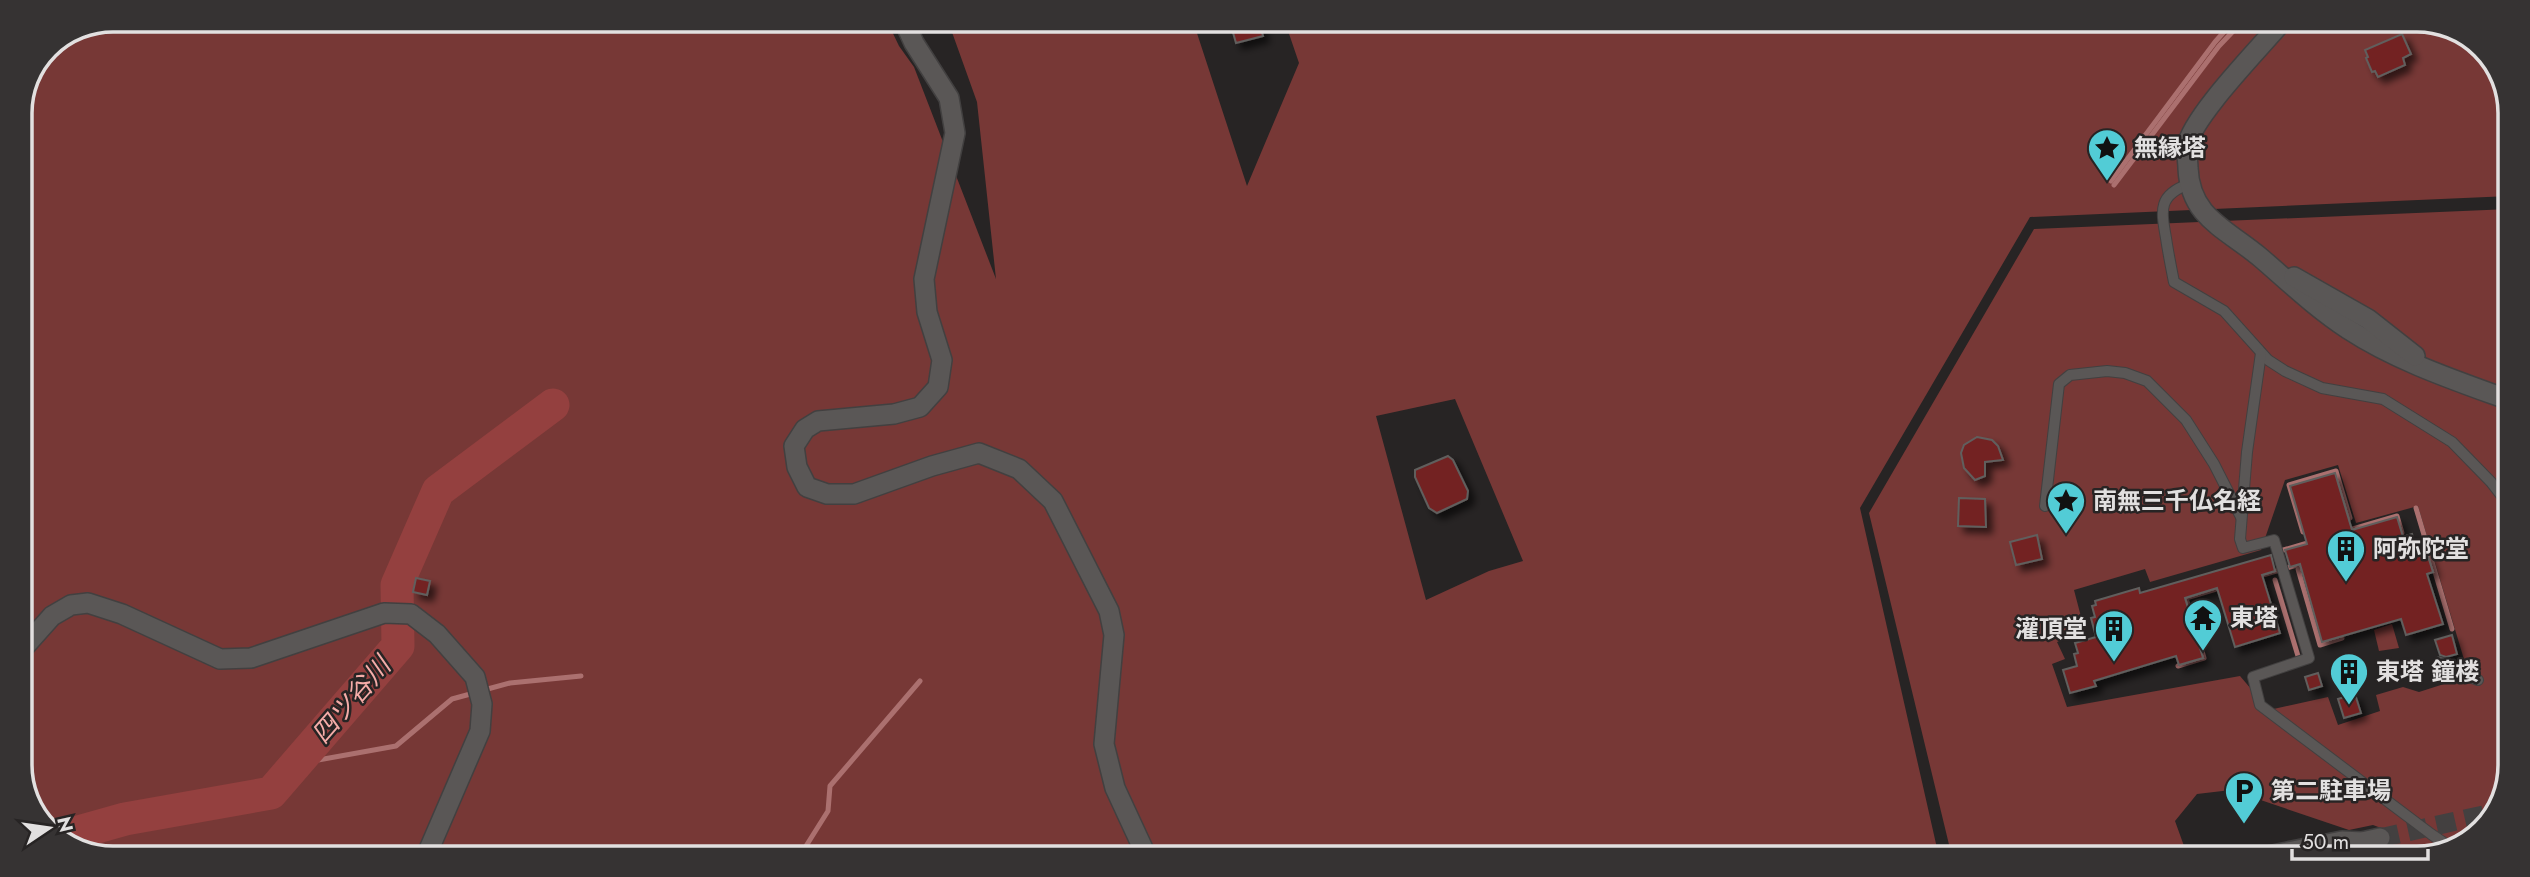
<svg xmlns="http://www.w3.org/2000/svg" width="2530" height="877" viewBox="0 0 2530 877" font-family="Jost,'Noto Sans JP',sans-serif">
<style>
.green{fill:#773836;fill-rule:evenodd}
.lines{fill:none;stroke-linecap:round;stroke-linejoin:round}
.stream{stroke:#ab706f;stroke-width:5}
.river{stroke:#94403f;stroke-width:33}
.building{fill:#732224;stroke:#615e5d;stroke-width:2;filter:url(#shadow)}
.tertiary-tunnel{stroke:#434040;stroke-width:19;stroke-dasharray:19 10;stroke-linecap:butt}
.service-casing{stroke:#424040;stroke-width:12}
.minor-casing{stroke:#424040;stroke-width:22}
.tertiary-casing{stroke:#424040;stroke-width:22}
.service{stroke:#5a5756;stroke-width:10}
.minor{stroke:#5a5756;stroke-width:19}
.tertiary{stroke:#5a5756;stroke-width:19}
.labels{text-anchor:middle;stroke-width:5;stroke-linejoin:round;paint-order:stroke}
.poi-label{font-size:24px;font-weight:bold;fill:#e2e0e0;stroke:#272424;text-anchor:start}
.water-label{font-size:26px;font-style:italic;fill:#f5aca8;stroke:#272424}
.rim{fill:none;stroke:#e2e0e0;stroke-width:3.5}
</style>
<defs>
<filter id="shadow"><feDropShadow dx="6" dy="6" stdDeviation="3.5" flood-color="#0009"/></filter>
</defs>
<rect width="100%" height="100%" fill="#272424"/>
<g class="green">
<path d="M 113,19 L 887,21 L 899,46 L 914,67 L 996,279 L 977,102 L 948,21 L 1193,21 L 1247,186 L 1299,63 L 1285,22 L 2447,24 L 2491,56 L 2511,106 L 2510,196 L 2030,217 L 1860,508 L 1939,857 L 83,853 L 39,821 L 19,771 L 19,107 L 47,46 ZM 1455,399 L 1523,561 L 1489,571 L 1426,600 L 1376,416 Z"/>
<path d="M 2510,209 L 2506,794 L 2474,839 L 2418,858 L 2392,858 L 2381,828 L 2373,825 L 2349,830 L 2231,790 L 2197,794 L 2175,821 L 2188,857 L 1952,857 L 1869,513 L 2034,229 ZM 2338,465 L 2356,523 L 2418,506 L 2469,676 L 2419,692 L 2403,687 L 2376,695 L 2380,711 L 2338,725 L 2328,697 L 2269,710 L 2240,676 L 2067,707 L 2052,664 L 2065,659 L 2057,642 L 2085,632 L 2074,590 L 2145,569 L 2150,582 L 2261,550 L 2285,480 Z"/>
<polygon points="2392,624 2399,648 2379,651 2374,630"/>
</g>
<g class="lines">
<g class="stream">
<polyline points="2111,181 2215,42 2231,24"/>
<polyline points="2114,185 2219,46 2240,24"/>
<polyline points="2416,508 2452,629"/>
<polyline points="2308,531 2303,532 2289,485 2336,471 2350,518 2345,520 2346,522"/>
<polyline points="2346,531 2397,516 2402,533 2397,535"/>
<polyline points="2280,551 2311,542"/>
<polyline points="2306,566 2298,569 2320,645 2342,638"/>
<polyline points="2256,577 2297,565"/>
<polyline points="2275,580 2298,656"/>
<polyline points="2178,666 2204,658 2186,598 2223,587"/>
<polyline points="484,690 510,683 581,676"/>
<polyline points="296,764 396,746 452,699 474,693"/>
<polyline points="801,854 828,811 830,786 920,681"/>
</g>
<polyline class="river" points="61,837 125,819 271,793 398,646 397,585 438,491 553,405"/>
</g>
<g class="building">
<polygon points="1230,22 1259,22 1263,36 1236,43"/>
<polygon points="2402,34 2411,54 2403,58 2405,65 2378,77 2375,71 2372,72 2366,58 2368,57 2365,50"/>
<polygon points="1977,437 1992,440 1998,446 2003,460 1985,462 1985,476 1975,480 1964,468 1961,453 1964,445"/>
<polygon points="1448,456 1453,460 1468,491 1467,499 1437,513 1429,508 1415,477 1415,470"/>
<polygon points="2335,473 2352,530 2397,517 2403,537 2412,534 2417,553 2426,550 2433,572 2427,574 2443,624 2406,635 2401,619 2322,642 2300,564 2290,567 2285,550 2307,544 2290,486"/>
<polygon points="1959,498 1985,499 1986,527 1958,526"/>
<polygon points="2037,535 2042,559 2016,565 2010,542"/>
<polygon points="2271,555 2275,571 2262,575 2280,633 2235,647 2217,588 2185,598 2203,658 2179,665 2176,656 2094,681 2096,686 2070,693 2063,670 2077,666 2074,654 2078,653 2075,643 2096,637 2091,618 2095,617 2092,606 2096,605 2095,601 2139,588 2140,593"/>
<polygon points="416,578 430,581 427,595 413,592"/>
<polygon points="2452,635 2457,654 2446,657 2440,655 2435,640"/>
<polygon points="2318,673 2322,686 2309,690 2305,677"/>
<polygon points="2355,694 2361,713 2344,718 2338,699"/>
</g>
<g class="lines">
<polyline class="tertiary-tunnel" points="2380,838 2492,813"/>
<g class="service-casing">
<g id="service">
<path d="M 2189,184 C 2158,195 2161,210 2166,238 C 2168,252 2171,267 2174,282 L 2224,311 L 2268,360 L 2285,371 L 2322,388 L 2383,399 L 2452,442 L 2491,482 L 2508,504"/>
<polyline points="2261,353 2247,452 2240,539 2243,548 2274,540 2309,658 2253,677 2260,705 2431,834 2450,847"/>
<polyline points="2045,506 2059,384 2070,375 2107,371 2125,373 2147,381 2186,420 2214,464 2241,517"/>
<polyline points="2440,662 2453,671 2478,680"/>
</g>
</g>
<g class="minor-casing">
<polyline id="minor" points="2362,842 2373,858"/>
</g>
<g class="tertiary-casing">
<g id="tertiary">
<polyline points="904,21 914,43 949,98 955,133 924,279 927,312 942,360 938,387 920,407 894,414 818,421 805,429 794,446 797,467 807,487 827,494 854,494 932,466 979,453 1019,469 1053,501 1109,611 1114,635 1104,744 1115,788 1146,855"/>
<path d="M 2280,24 C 2259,49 2192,117 2187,146 C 2186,153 2188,161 2188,168 C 2190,218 2227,229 2261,258 C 2290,283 2316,308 2348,329 C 2397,361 2454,380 2509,400"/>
<polyline points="2294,277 2368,319 2415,356"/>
<polyline points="19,653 52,616 71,605 88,603 122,614 220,659 251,658 384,613 411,614 437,634 475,677 482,704 480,731 427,854"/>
<polyline points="2263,857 2342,841 2362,842 2380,838"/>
</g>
</g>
<use href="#service" class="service"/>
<use href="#minor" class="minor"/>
<use href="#tertiary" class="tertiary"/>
</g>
<defs>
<g id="sight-pin" transform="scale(2.0125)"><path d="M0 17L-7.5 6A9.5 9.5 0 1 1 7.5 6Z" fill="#52ccd6" stroke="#272424"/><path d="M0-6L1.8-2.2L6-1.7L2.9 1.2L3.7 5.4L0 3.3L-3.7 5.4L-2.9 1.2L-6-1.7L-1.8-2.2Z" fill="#111"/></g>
<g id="building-pin" transform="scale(2.0125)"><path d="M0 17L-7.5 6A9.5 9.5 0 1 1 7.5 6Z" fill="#52ccd6" stroke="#272424"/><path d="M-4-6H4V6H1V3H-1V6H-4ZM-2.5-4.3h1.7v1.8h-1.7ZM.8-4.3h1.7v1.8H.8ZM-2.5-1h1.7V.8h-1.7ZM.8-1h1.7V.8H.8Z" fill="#111"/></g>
<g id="temple-pin" transform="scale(2.0125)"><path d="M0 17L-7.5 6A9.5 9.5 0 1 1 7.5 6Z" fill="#52ccd6" stroke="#272424"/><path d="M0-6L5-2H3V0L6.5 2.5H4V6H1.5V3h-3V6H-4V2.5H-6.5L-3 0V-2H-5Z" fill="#111"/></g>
<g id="parking-pin" transform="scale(2.0125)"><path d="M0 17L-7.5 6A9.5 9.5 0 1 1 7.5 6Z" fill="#52ccd6" stroke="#272424"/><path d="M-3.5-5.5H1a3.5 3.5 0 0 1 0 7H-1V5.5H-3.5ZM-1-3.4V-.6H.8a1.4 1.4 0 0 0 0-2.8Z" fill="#111"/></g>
</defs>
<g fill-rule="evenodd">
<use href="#sight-pin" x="2107" y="148"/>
<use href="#sight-pin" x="2066" y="501"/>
<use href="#building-pin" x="2346" y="549"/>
<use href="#temple-pin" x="2203" y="618"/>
<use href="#building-pin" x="2114" y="629"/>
<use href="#building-pin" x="2349" y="672"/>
<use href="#parking-pin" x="2244" y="791"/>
</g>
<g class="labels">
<g class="poi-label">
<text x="2134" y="156">無縁塔</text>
<text x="2093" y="509">南無三千仏名経</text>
<text x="2373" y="557">阿弥陀堂</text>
<text x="2230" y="626">東塔</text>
<text x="2087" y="637" text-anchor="end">灌頂堂</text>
<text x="2376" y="680">東塔 鐘楼</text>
<text x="2271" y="799">第二駐車場</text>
</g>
<g class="water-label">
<text transform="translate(351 700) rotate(-49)" y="9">四ツ谷川</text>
</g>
</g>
<path d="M0 0H2530V877H0ZM113 32H2417A81 81 0 0 1 2498 113V765A81 81 0 0 1 2417 846H113A81 81 0 0 1 32 765V113A81 81 0 0 1 113 32Z" fill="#363333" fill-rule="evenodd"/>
<path class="rim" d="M113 32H2417A81 81 0 0 1 2498 113V765A81 81 0 0 1 2417 846H113A81 81 0 0 1 32 765V113A81 81 0 0 1 113 32Z"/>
<g transform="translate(49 828) rotate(77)" stroke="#272424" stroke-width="5" paint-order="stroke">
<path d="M0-5L12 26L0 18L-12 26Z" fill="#e2e0e0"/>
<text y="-10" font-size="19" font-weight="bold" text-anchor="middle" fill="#e2e0e0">N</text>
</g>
<path d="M2292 849v10h136v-10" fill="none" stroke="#e2e0e0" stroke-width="3.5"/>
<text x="2302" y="849" font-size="21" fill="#e2e0e0" stroke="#272424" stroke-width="5" paint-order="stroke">50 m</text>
</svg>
